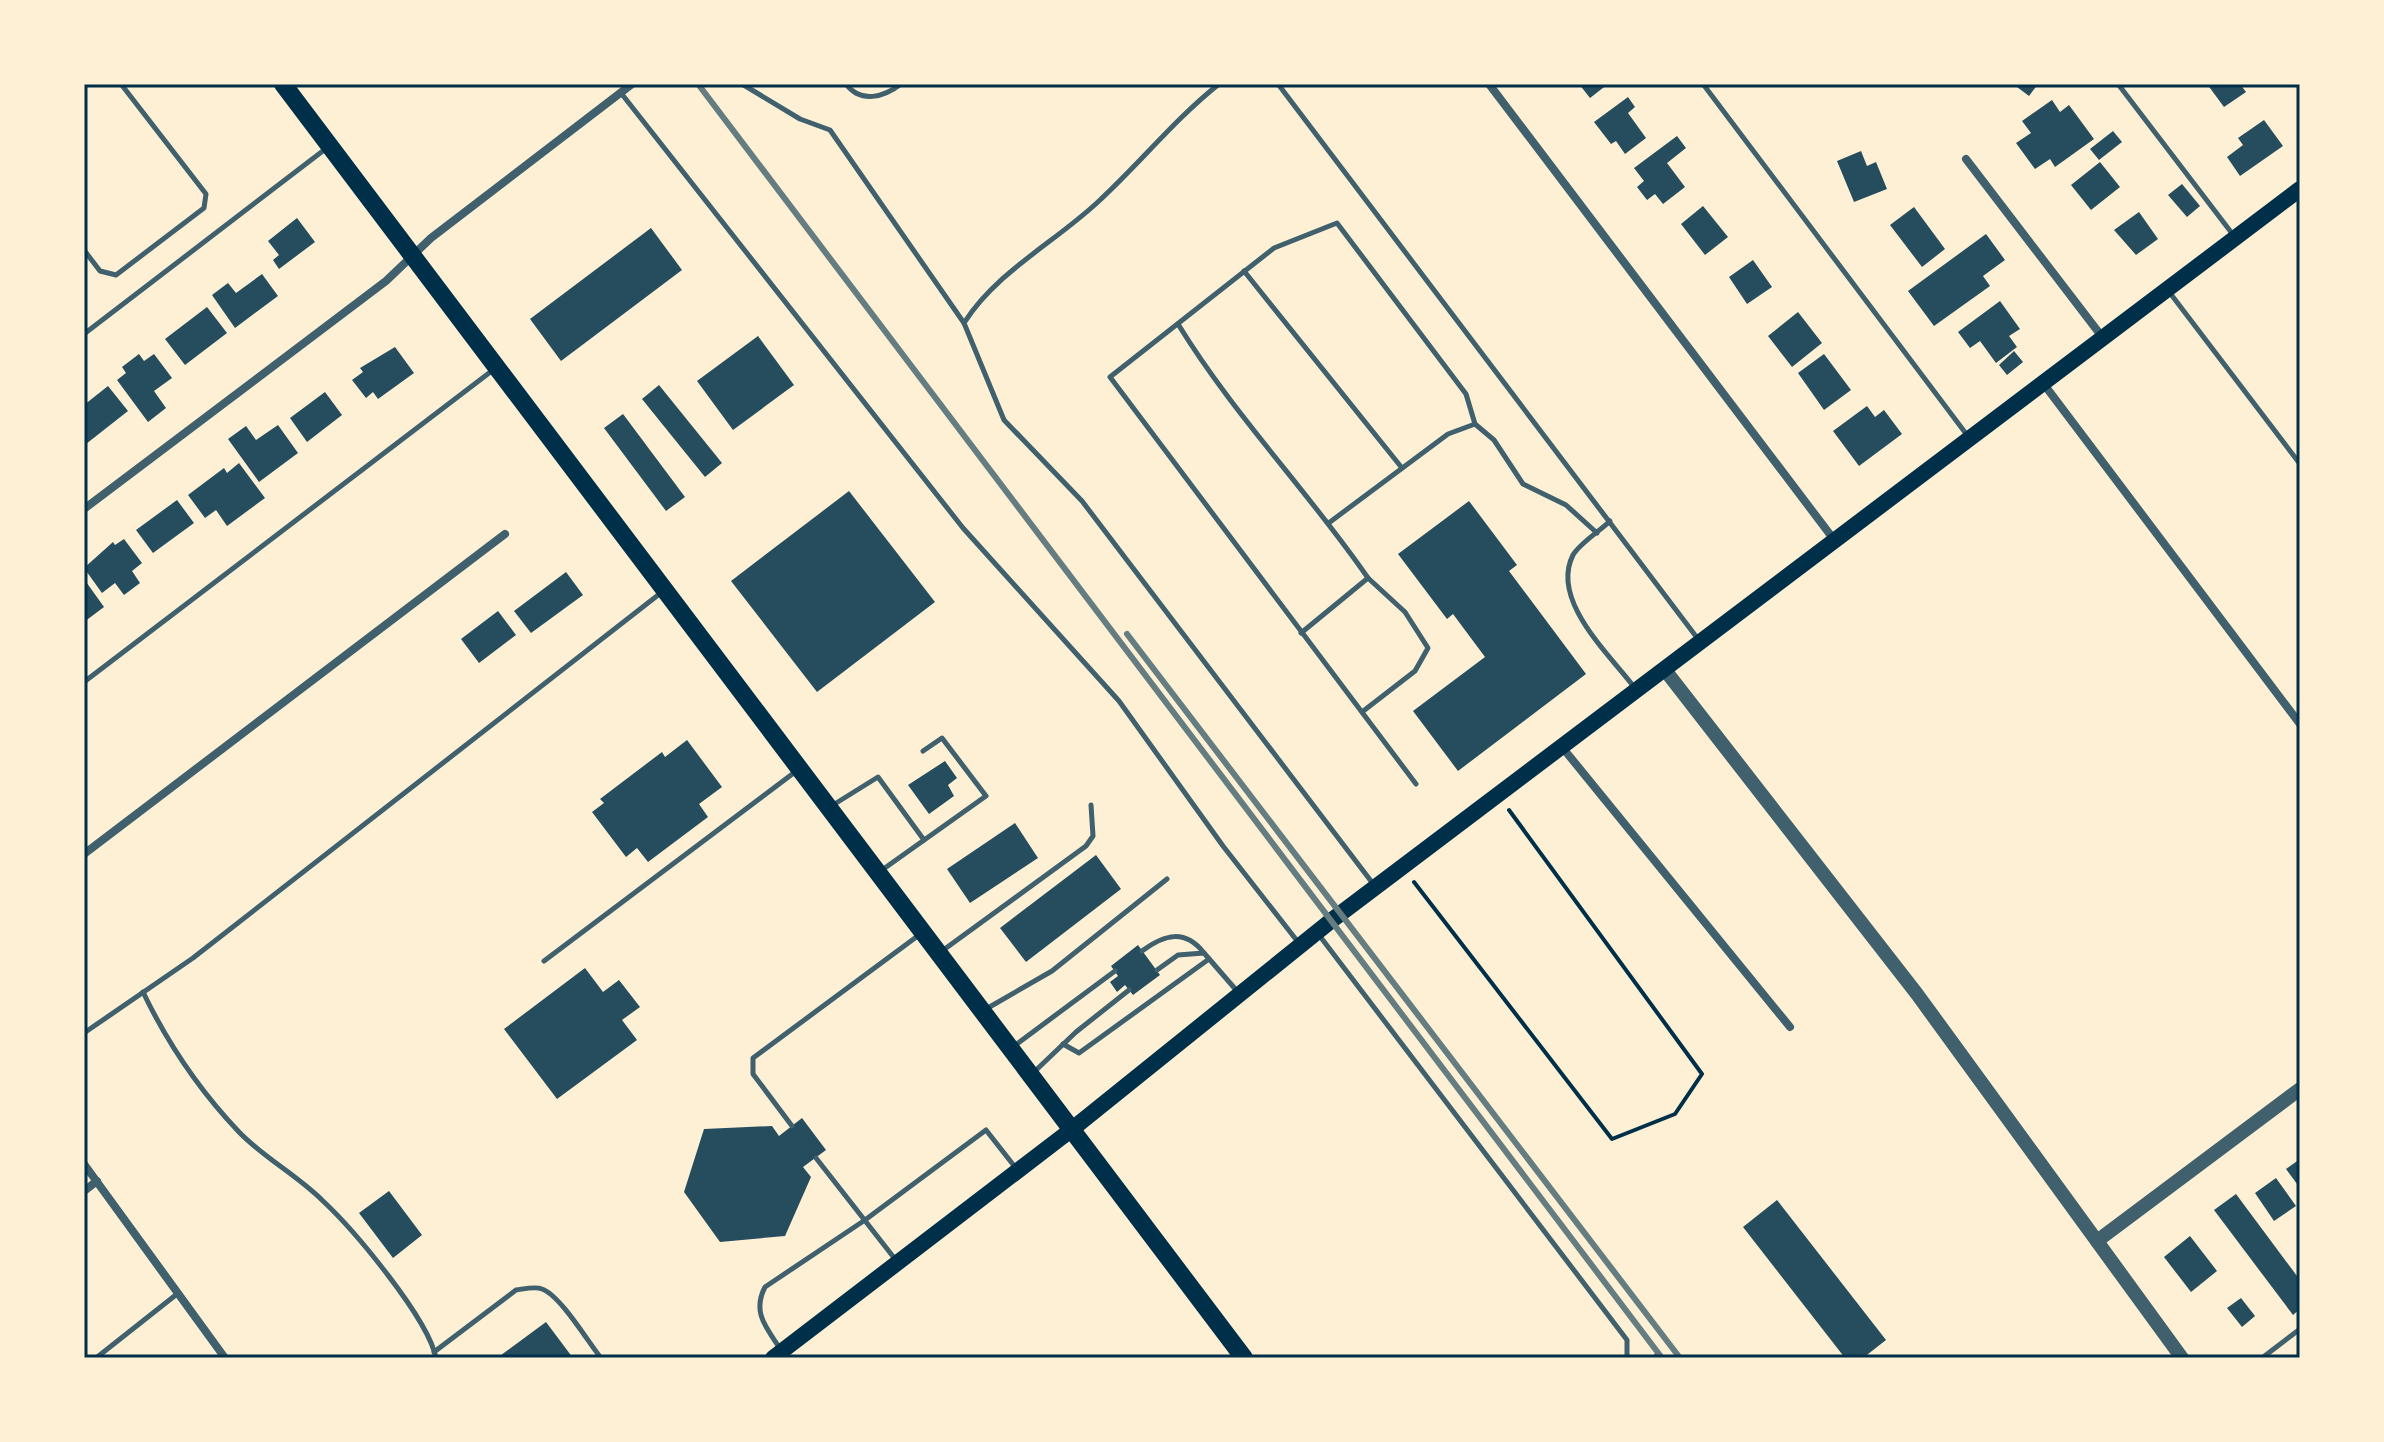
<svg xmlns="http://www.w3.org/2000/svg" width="2384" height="1442" viewBox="0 0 2384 1442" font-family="'Titillium Web',sans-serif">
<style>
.building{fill:#264d5e}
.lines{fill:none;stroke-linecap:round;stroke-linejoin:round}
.path{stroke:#003049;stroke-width:4}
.service{stroke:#3f606c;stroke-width:5}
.minor{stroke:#3f606c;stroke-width:8}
.tertiary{stroke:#3f606c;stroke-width:14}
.secondary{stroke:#003049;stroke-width:16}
.primary{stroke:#003049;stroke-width:18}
.rail{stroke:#657d81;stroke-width:6}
.neatline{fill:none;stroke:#003049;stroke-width:3}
</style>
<rect width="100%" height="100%" fill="#fdf0d5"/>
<g class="building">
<polygon points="1579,84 1608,84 1590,98"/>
<polygon points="2013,84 2038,84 2029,96"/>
<polygon points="2207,84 2240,84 2246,92 2224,107"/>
<polygon points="1628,97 1635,107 1628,113 1646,138 1625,154 1616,141 1611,144 1594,122"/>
<polygon points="2052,100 2060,112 2069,105 2094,139 2055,167 2050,159 2035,169 2016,143 2031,133 2022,121"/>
<polygon points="2264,120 2283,146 2240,176 2227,157 2243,145 2238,138"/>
<polygon points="2113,131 2122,142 2099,160 2090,149"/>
<polygon points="1677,136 1686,148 1667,163 1685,187 1663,204 1655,194 1647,200 1637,187 1644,181 1634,168"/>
<polygon points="1861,151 1867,166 1876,162 1887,189 1854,202 1837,161"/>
<polygon points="2100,162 2120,187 2091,210 2071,185"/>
<polygon points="2182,184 2200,206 2187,217 2168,195"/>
<polygon points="1703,206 1728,237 1705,255 1681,224"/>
<polygon points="1914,207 1945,249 1922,267 1890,225"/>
<polygon points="2139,212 2158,239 2136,255 2114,230"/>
<polygon points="297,218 315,242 279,269 273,260 279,255 268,241"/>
<polygon points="651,228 682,270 561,361 530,319"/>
<polygon points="1986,234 2005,260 1983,276 1990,286 1934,326 1908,291"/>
<polygon points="1753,260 1772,287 1747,304 1729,277"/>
<polygon points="262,274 278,296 235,328 212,295 228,283 236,293"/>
<polygon points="2000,301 2020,329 2009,336 2017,347 1996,363 1980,341 1970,348 1958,332"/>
<polygon points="207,307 227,333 185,365 165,339"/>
<polygon points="1798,312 1822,343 1792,367 1768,336"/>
<polygon points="758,336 794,385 733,430 697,381"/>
<polygon points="395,347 414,373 378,399 373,392 366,398 352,380 363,372 360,368"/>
<polygon points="2014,351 2023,362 2007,375 1999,365"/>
<polygon points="139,354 144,361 154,354 172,378 154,391 166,408 148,422 117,380 126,373 122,367"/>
<polygon points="1824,354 1851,390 1824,410 1798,373"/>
<polygon points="659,385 722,463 705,477 642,399"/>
<polygon points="108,386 128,411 86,444 84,405"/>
<polygon points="325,392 342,415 307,442 290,418"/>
<polygon points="1867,406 1875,417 1884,410 1902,434 1859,466 1833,431"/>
<polygon points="623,414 685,497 666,511 604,428"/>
<polygon points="278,425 298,453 259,482 228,439 246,426 256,440"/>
<polygon points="239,463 265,498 227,526 216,510 205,518 188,495 224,468 227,473"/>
<polygon points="849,491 935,602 817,692 731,581"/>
<polygon points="177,500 194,523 153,553 136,530"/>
<polygon points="1469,501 1517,565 1509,571 1586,674 1458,771 1413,711 1485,657 1453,614 1447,619 1398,554"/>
<polygon points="124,539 142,563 132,571 140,583 124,595 115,583 102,593 84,568 113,542 115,545"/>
<polygon points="566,572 583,595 531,633 514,611"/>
<polygon points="84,579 104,607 84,622"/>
<polygon points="498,611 516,635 479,663 461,639"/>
<polygon points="687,740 722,787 699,804 708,817 648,862 637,848 626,857 592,812 604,803 600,799 662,752 665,757"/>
<polygon points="945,761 957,778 948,785 954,796 929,814 908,785"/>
<polygon points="1015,823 1038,858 970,903 947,869"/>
<polygon points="1096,855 1121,889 1026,962 1000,928"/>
<polygon points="1138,945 1160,975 1133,995 1125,985 1117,992 1110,982 1118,976 1111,966"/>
<polygon points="585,968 603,992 619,980 640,1007 622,1020 637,1040 557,1099 504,1029"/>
<polygon points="802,1118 826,1150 803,1167 811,1177 785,1236 720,1242 684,1192 704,1129 772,1126 779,1136"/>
<polygon points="2300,1159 2300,1188 2286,1169"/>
<polygon points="2276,1178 2296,1206 2274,1221 2255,1193"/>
<polygon points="389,1191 422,1235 393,1258 359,1213"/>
<polygon points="2236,1194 2300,1280 2300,1309 2293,1315 2214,1210"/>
<polygon points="1777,1200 1886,1340 1863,1358 1845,1358 1743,1227"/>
<polygon points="2190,1236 2217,1271 2191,1292 2164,1257"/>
<polygon points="2241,1298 2255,1316 2242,1327 2227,1308"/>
<polygon points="546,1322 573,1358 497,1358"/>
</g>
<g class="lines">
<g class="path">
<polyline points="1414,882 1612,1139 1675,1114 1702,1074 1509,810"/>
<polyline points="1655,1358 1658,1352"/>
</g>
<g class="service">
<polyline points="742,84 800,119 830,130 964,323"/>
<path d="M 846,84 C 861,104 884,97 901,84"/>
<path d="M 1219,84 C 1175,119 1141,162 1100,200 C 1056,242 997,271 964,323 L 1004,420 L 1082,501 L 1374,885"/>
<polyline points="1278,84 1698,639"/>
<polyline points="1703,84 1967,435"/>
<polyline points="2118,84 2234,236"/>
<polyline points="621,93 963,528 1119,701 1223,846 1298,942"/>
<polyline points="84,250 100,271 116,275 204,208 206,194 121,84"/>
<polyline points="1244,271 1402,468"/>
<polyline points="2170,293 2300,464"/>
<path d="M 1178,324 C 1233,414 1308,491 1368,578 L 1301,633"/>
<polyline points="84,334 328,147"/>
<path d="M 1610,521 C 1600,531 1580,543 1573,555 C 1550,600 1609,654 1634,687"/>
<polyline points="1330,522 1448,434 1475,424 1494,440 1523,484 1566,505 1597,533"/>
<polyline points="84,682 493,370"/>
<polyline points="1362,712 1415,671 1428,648 1405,612 1368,578"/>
<polyline points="1416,784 1110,377 1274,248 1337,223 1466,394 1475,424"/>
<polyline points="833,805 878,777 924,840"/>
<polyline points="882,870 986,796 942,738 923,751"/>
<polyline points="1319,935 1627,1340 1627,1358"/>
<polyline points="942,951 1086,846 1093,836 1091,805"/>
<path d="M 1142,951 C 1165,934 1185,929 1204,953"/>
<polyline points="544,961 795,772"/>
<polyline points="1157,970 1178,955 1204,953 1237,991"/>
<path d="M 143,992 C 167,1042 200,1091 239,1132 C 264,1158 297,1175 323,1201 C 354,1230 428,1318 436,1358"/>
<polyline points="986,1009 1052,971 1167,879"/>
<polyline points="84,1033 193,958 662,592"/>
<polyline points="1063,1044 1079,1053 1209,959"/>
<polyline points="1014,1046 1115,971"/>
<polyline points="1033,1073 1076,1032 1129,990"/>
<polyline points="792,1126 753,1074 753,1058 919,935"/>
<polyline points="816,1158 895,1259"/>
<path d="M 779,1347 C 766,1327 752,1312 765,1287 L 865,1220 L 986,1130 L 1015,1167"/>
<path d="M 434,1352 L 516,1290 C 524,1289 535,1286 542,1289 C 560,1295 588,1342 601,1358"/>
<polyline points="96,1358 177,1294"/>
<polyline points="2262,1358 2300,1329"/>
</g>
<g class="minor">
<polyline points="1489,84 1835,541"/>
<polyline points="1966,159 2103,338"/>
<polyline points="2043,383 2300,724"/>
<polyline points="84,509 386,281 431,238 632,84"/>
<polyline points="1562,747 1790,1027"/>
<polyline points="84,854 505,534"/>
<polyline points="84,1164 225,1358"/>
<polyline points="84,1191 97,1181"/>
</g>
<g class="tertiary">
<polyline points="1665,670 1917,994 2182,1358"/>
<polyline points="2097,1241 2300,1089"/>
</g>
<polyline class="secondary" points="773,1358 1071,1130 1332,920 2300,189"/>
<polyline class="primary" points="283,84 1244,1358"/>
<g class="rail">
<polyline points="698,84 1662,1358"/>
<polyline points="1127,634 1680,1358"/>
</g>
</g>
<rect width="2384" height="1442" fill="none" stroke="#fdf0d5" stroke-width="172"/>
<rect x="86" y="86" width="2212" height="1270" class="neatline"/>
</svg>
